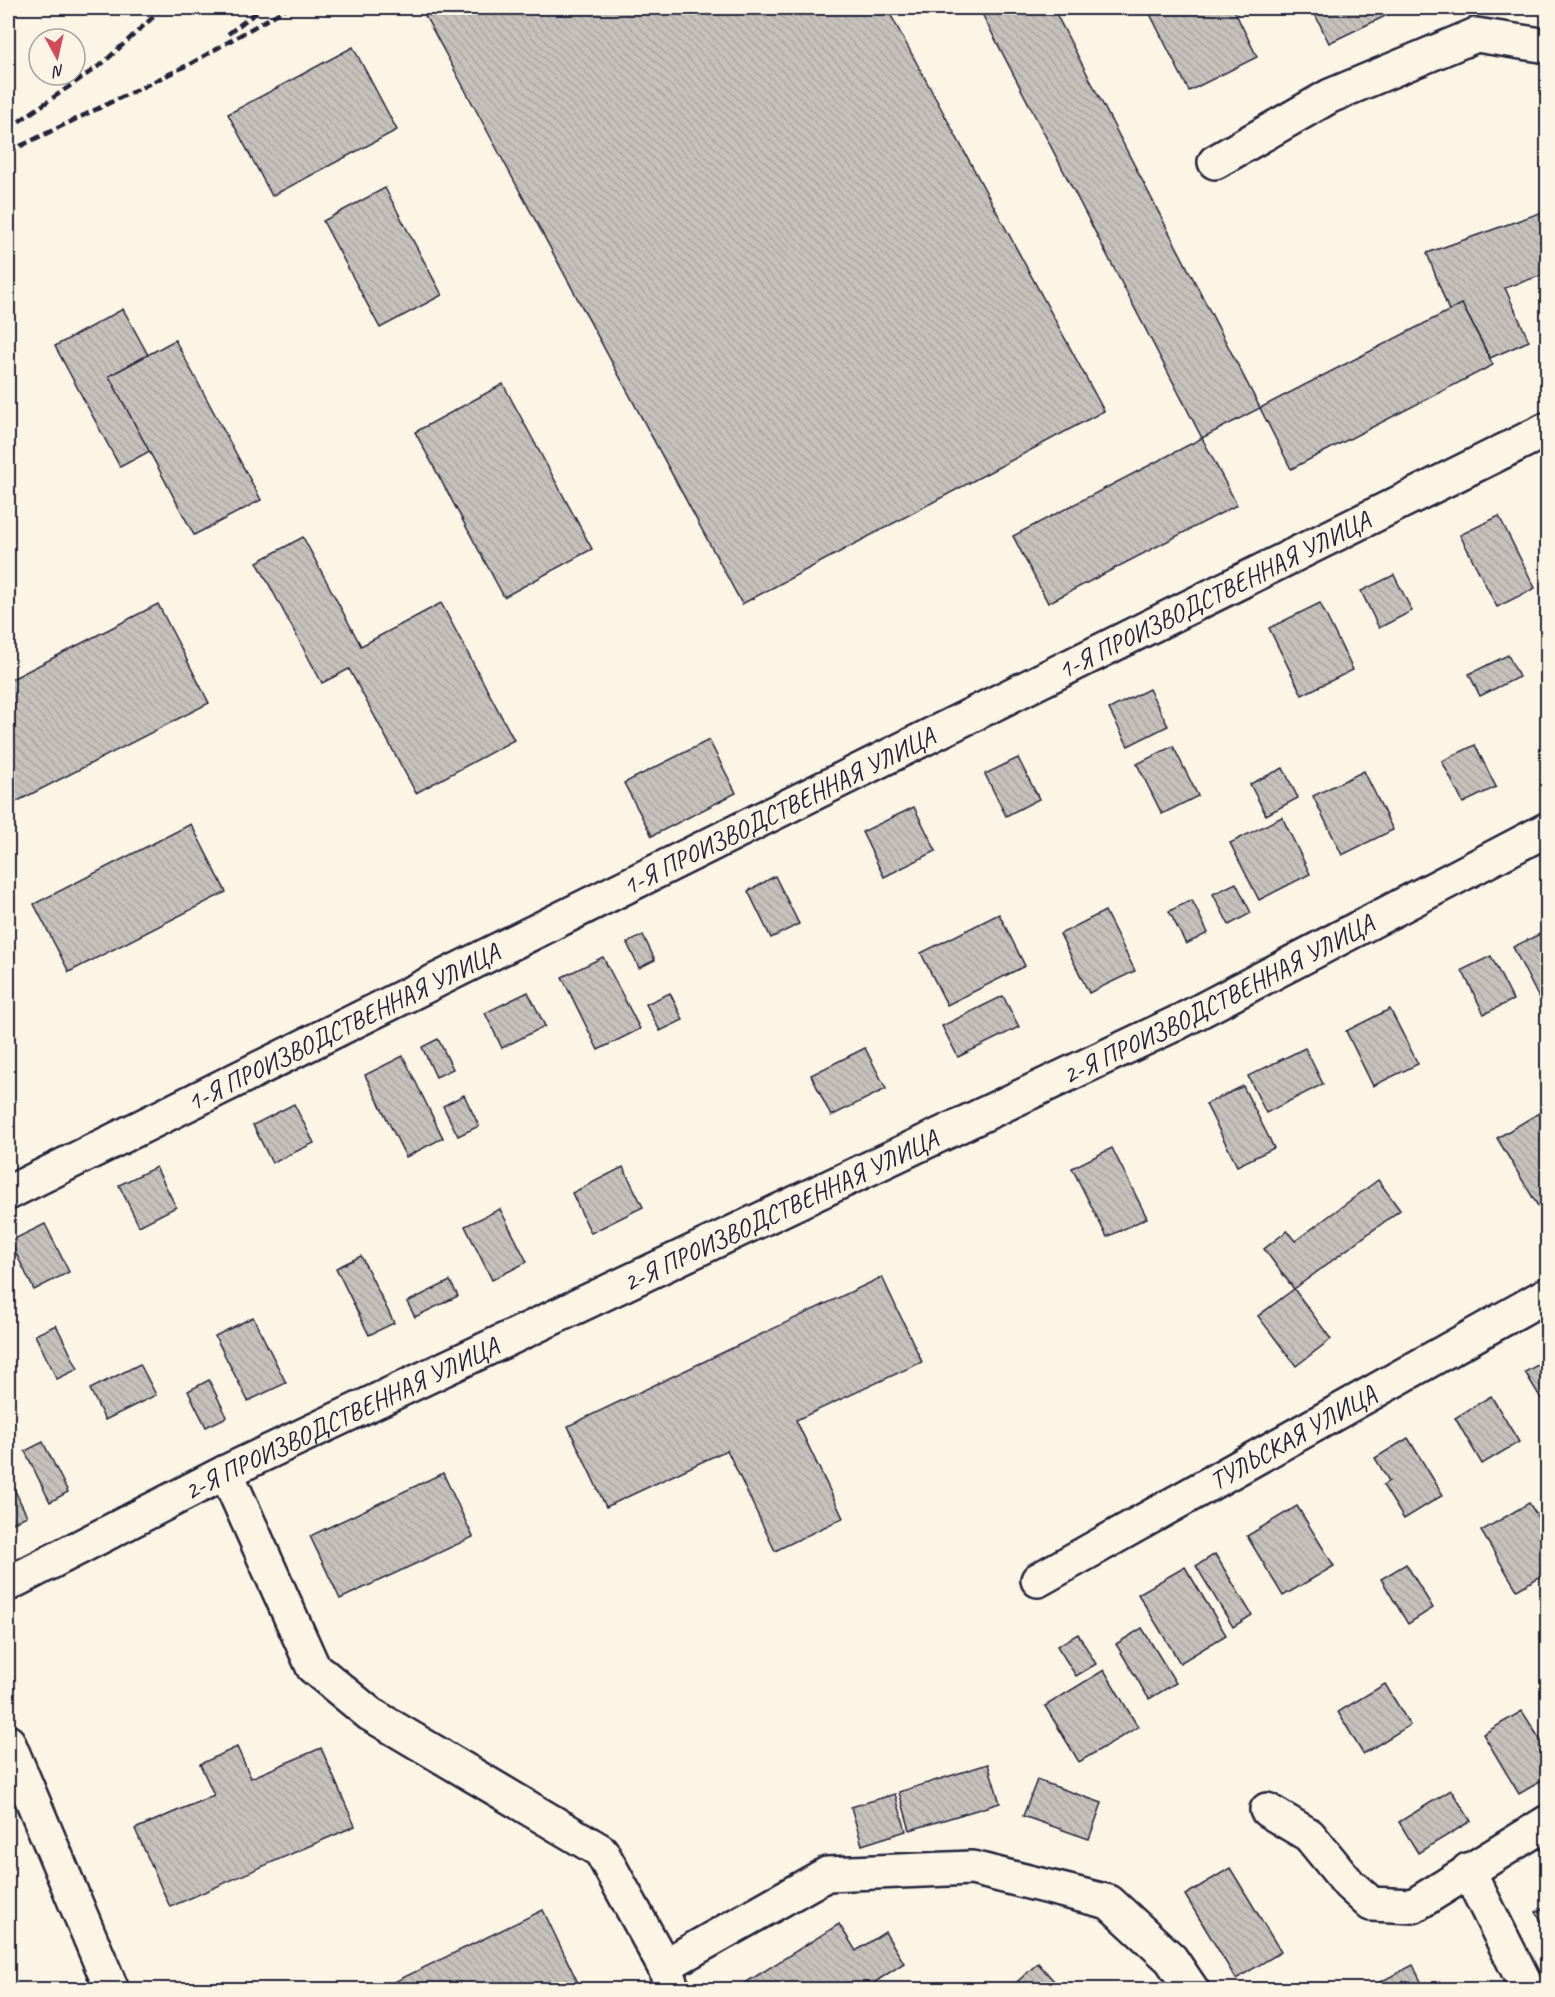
<svg xmlns="http://www.w3.org/2000/svg" width="1555" height="1997" viewBox="0 0 1555 1997" font-family="Caveat,sans-serif">
<style>
.building{fill:url(#building-back-hatch);stroke:#22223b;stroke-width:1.5}
.lines{fill:none;stroke-linecap:round;stroke-linejoin:round}
.minor-casing{stroke:#22223b;stroke-width:38}
.minor{stroke:#fcf5e5;stroke-width:33}
.rail{stroke:#22223b;stroke-width:4.5;stroke-dasharray:9 4.5;stroke-linecap:butt}
.labels{text-anchor:middle;stroke-width:4.5;stroke-linejoin:round;paint-order:stroke}
.street-label{font-size:26px;fill:#22223b;stroke:#fcf5e5}
</style>
<defs>
<pattern id="building-back-hatch" width="6" height="6" patternUnits="userSpaceOnUse" patternTransform="scale(1.5)"><rect width="6" height="6" fill="#c6c1bb"/><path d="M-1 5l2 2M0 0l6 6M5-1l2 2" fill="none" stroke="#aaa6a2"/></pattern>
</defs>
<rect width="100%" height="100%" fill="#fcf5e5"/>
<filter id="ink" filterUnits="userSpaceOnUse"><feTurbulence type="fractalNoise" baseFrequency=".0167" numOctaves="2"/><feDisplacementMap in="SourceGraphic" scale="12" xChannelSelector="R" yChannelSelector="G"/><feConvolveMatrix kernelMatrix="1 2 1 2 8 2 1 2 1" color-interpolation-filters="sRGB"/></filter>
<g filter="url(#ink)">
<g class="building">
<polygon points="421,8 887,8 1104,411 742,604"/>
<polygon points="979,8 1053,8 1260,408 1202,438"/>
<polygon points="1147,8 1233,8 1257,57 1189,91"/>
<polygon points="1312,8 1402,8 1329,43"/>
<polygon points="353,47 397,130 272,196 228,114"/>
<polygon points="385,188 442,295 380,328 323,221"/>
<polygon points="1548,210 1548,273 1505,288 1529,341 1490,358 1462,304 1449,311 1427,253"/>
<polygon points="1462,304 1493,365 1291,469 1260,408"/>
<polygon points="123,309 148,355 109,376 150,451 120,467 55,346"/>
<polygon points="175,340 261,500 194,535 109,376"/>
<polygon points="503,384 592,549 504,597 415,432"/>
<polygon points="1202,438 1237,505 1048,603 1013,536"/>
<polygon points="1499,516 1535,588 1497,607 1460,535"/>
<polygon points="303,537 361,646 441,603 514,740 416,793 349,669 322,683 257,562"/>
<polygon points="1394,575 1412,611 1379,628 1361,591"/>
<polygon points="1320,603 1353,670 1302,695 1269,628"/>
<polygon points="158,604 209,703 8,806 8,681"/>
<polygon points="1508,655 1519,677 1480,696 1469,674"/>
<polygon points="1149,689 1168,726 1128,746 1109,709"/>
<polygon points="709,740 736,793 652,836 624,783"/>
<polygon points="1475,745 1496,787 1463,803 1442,761"/>
<polygon points="1173,746 1198,796 1162,814 1137,764"/>
<polygon points="1018,758 1039,799 1006,816 985,774"/>
<polygon points="1283,768 1298,798 1266,815 1250,784"/>
<polygon points="1364,771 1393,830 1342,855 1313,796"/>
<polygon points="914,807 936,851 884,877 862,832"/>
<polygon points="1282,817 1310,874 1259,900 1230,843"/>
<polygon points="191,824 226,892 69,972 34,904"/>
<polygon points="775,876 799,924 771,938 748,891"/>
<polygon points="1236,883 1251,913 1229,925 1213,894"/>
<polygon points="1192,900 1208,933 1186,944 1169,911"/>
<polygon points="1105,911 1135,971 1089,993 1060,934"/>
<polygon points="999,914 1025,966 947,1005 921,953"/>
<polygon points="1548,930 1548,1016 1513,947"/>
<polygon points="643,935 655,960 639,968 627,943"/>
<polygon points="1491,956 1513,1000 1484,1014 1462,970"/>
<polygon points="603,957 640,1029 598,1050 562,977"/>
<polygon points="528,992 545,1026 502,1048 485,1013"/>
<polygon points="670,993 683,1020 660,1031 646,1004"/>
<polygon points="1003,996 1019,1027 958,1057 942,1026"/>
<polygon points="1390,1009 1418,1064 1373,1086 1346,1031"/>
<polygon points="438,1039 453,1069 436,1077 422,1047"/>
<polygon points="865,1048 886,1089 831,1116 811,1075"/>
<polygon points="1305,1048 1323,1084 1266,1113 1248,1076"/>
<polygon points="403,1056 443,1138 406,1157 365,1075"/>
<polygon points="1243,1086 1274,1148 1237,1166 1206,1104"/>
<polygon points="464,1095 479,1126 458,1136 443,1106"/>
<polygon points="294,1104 314,1143 272,1163 253,1125"/>
<polygon points="1544,1110 1548,1116 1548,1214 1544,1216 1497,1138"/>
<polygon points="1112,1148 1147,1218 1107,1237 1072,1168"/>
<polygon points="156,1167 176,1207 139,1226 119,1185"/>
<polygon points="623,1167 643,1207 591,1233 572,1193"/>
<polygon points="1378,1180 1400,1210 1294,1289 1264,1249 1287,1231 1295,1241"/>
<polygon points="500,1209 527,1262 492,1280 465,1226"/>
<polygon points="45,1224 69,1272 34,1290 10,1241"/>
<polygon points="361,1256 394,1323 369,1335 336,1268"/>
<polygon points="882,1277 922,1362 796,1420 843,1518 775,1551 727,1450 606,1507 568,1426"/>
<polygon points="450,1281 458,1296 415,1317 407,1302"/>
<polygon points="1294,1289 1331,1339 1296,1366 1258,1316"/>
<polygon points="253,1317 286,1383 248,1401 215,1336"/>
<polygon points="56,1325 78,1369 57,1379 35,1335"/>
<polygon points="1548,1359 1548,1403 1545,1405 1525,1372"/>
<polygon points="140,1364 156,1395 105,1420 90,1389"/>
<polygon points="209,1380 227,1417 206,1427 188,1391"/>
<polygon points="1491,1396 1519,1442 1482,1464 1455,1418"/>
<polygon points="1408,1438 1443,1495 1404,1519 1383,1485 1389,1481 1375,1458"/>
<polygon points="43,1442 68,1492 50,1502 25,1451"/>
<polygon points="443,1473 473,1537 340,1599 310,1536"/>
<polygon points="8,1476 27,1516 8,1525"/>
<polygon points="1529,1503 1548,1533 1548,1572 1517,1590 1481,1531"/>
<polygon points="1297,1506 1334,1566 1283,1596 1247,1536"/>
<polygon points="1215,1554 1252,1615 1233,1627 1196,1566"/>
<polygon points="1406,1564 1433,1608 1408,1624 1381,1579"/>
<polygon points="1185,1567 1226,1635 1180,1663 1138,1594"/>
<polygon points="1142,1628 1176,1683 1149,1699 1116,1644"/>
<polygon points="1078,1634 1096,1664 1076,1676 1057,1646"/>
<polygon points="1104,1670 1138,1727 1079,1762 1045,1706"/>
<polygon points="1385,1684 1410,1725 1363,1754 1338,1712"/>
<polygon points="1522,1711 1548,1752 1548,1777 1519,1794 1483,1734"/>
<polygon points="237,1747 251,1778 321,1748 355,1826 170,1907 135,1829 214,1795 200,1764"/>
<polygon points="988,1764 1000,1803 910,1830 899,1792"/>
<polygon points="1037,1780 1102,1803 1089,1839 1023,1816"/>
<polygon points="1451,1790 1471,1821 1418,1853 1399,1822"/>
<polygon points="895,1794 906,1831 862,1845 851,1807"/>
<polygon points="1230,1868 1281,1952 1236,1979 1185,1895"/>
<polygon points="1548,1905 1548,1931 1536,1912"/>
<polygon points="543,1910 578,1983 563,1990 400,1990 396,1981"/>
<polygon points="839,1924 856,1951 885,1932 904,1963 875,1982 880,1990 734,1990"/>
<polygon points="1038,1963 1062,1990 1008,1990"/>
<polygon points="1413,1965 1425,1990 1376,1990 1374,1985"/>
<polygon points="396,1981 400,1990 377,1990"/>
</g>
<g class="lines">
<g class="minor-casing">
<g id="minor">
<polyline points="1215,162 1330,96 1476,35 1548,46"/>
<path id="s1" d="M 8,1193 L 1548,429"/>
<polyline points="226,1472 313,1667 370,1714 601,1851 664,1966 673,1990"/>
<path id="s2" d="M 1038,1580 L 1548,1294"/>
<path id="s3" d="M 8,1584 L 226,1472 L 1179,1022 L 1548,829"/>
<polyline points="8,1742 112,1990"/>
<polyline points="1267,1810 1309,1835 1349,1884 1371,1904 1413,1906 1548,1822"/>
<polyline points="1468,1870 1528,1990"/>
<polyline points="664,1966 827,1874 972,1868 1109,1902 1171,1959 1192,1990"/>
</g>
</g>
<use href="#minor" class="minor"/>
<g class="rail">
<polyline points="228,34 262,8"/>
<polyline points="8,129 103,63 163,8"/>
<polyline points="8,152 190,64 287,8"/>
</g>
</g>
</g>
<g class="labels">
<g class="street-label">
<text dy="9" stroke="none"><textPath href="#s1" startOffset="1346">1-Я ПРОИЗВОДСТВЕННАЯ УЛИЦА</textPath></text>
<text dy="9" stroke="none"><textPath href="#s1" startOffset="860">1-Я ПРОИЗВОДСТВЕННАЯ УЛИЦА</textPath></text>
<text dy="9" stroke="none"><textPath href="#s3" startOffset="1344">2-Я ПРОИЗВОДСТВЕННАЯ УЛИЦА</textPath></text>
<text dy="9" stroke="none"><textPath href="#s1" startOffset="374">1-Я ПРОИЗВОДСТВЕННАЯ УЛИЦА</textPath></text>
<text dy="9" stroke="none"><textPath href="#s3" startOffset="858">2-Я ПРОИЗВОДСТВЕННАЯ УЛИЦА</textPath></text>
<text dy="9" stroke="none"><textPath href="#s3" startOffset="372">2-Я ПРОИЗВОДСТВЕННАЯ УЛИЦА</textPath></text>
<text dy="9" stroke="none"><textPath href="#s2" startOffset="292">ТУЛЬСКАЯ УЛИЦА</textPath></text>
</g>
</g>
<rect width="1555" height="1997" fill="none" stroke="#fcf5e5" stroke-width="30"/>
<rect x="15" y="15" width="1525" height="1967" fill="none" stroke="#22223b" stroke-width="2" filter="url(#ink)"/>
<g transform="translate(57 57) rotate(172)"><circle r="28" fill="#fcf5e5" stroke="#a5a1a1" stroke-width="1.5"/>
<path d="M0-4.5L10 22L0 15L-10 22Z" fill="#d1495b"/>
<text y="-9" font-size="16" font-weight="bold" text-anchor="middle" fill="#22223b">N</text>
</g>
</svg>
